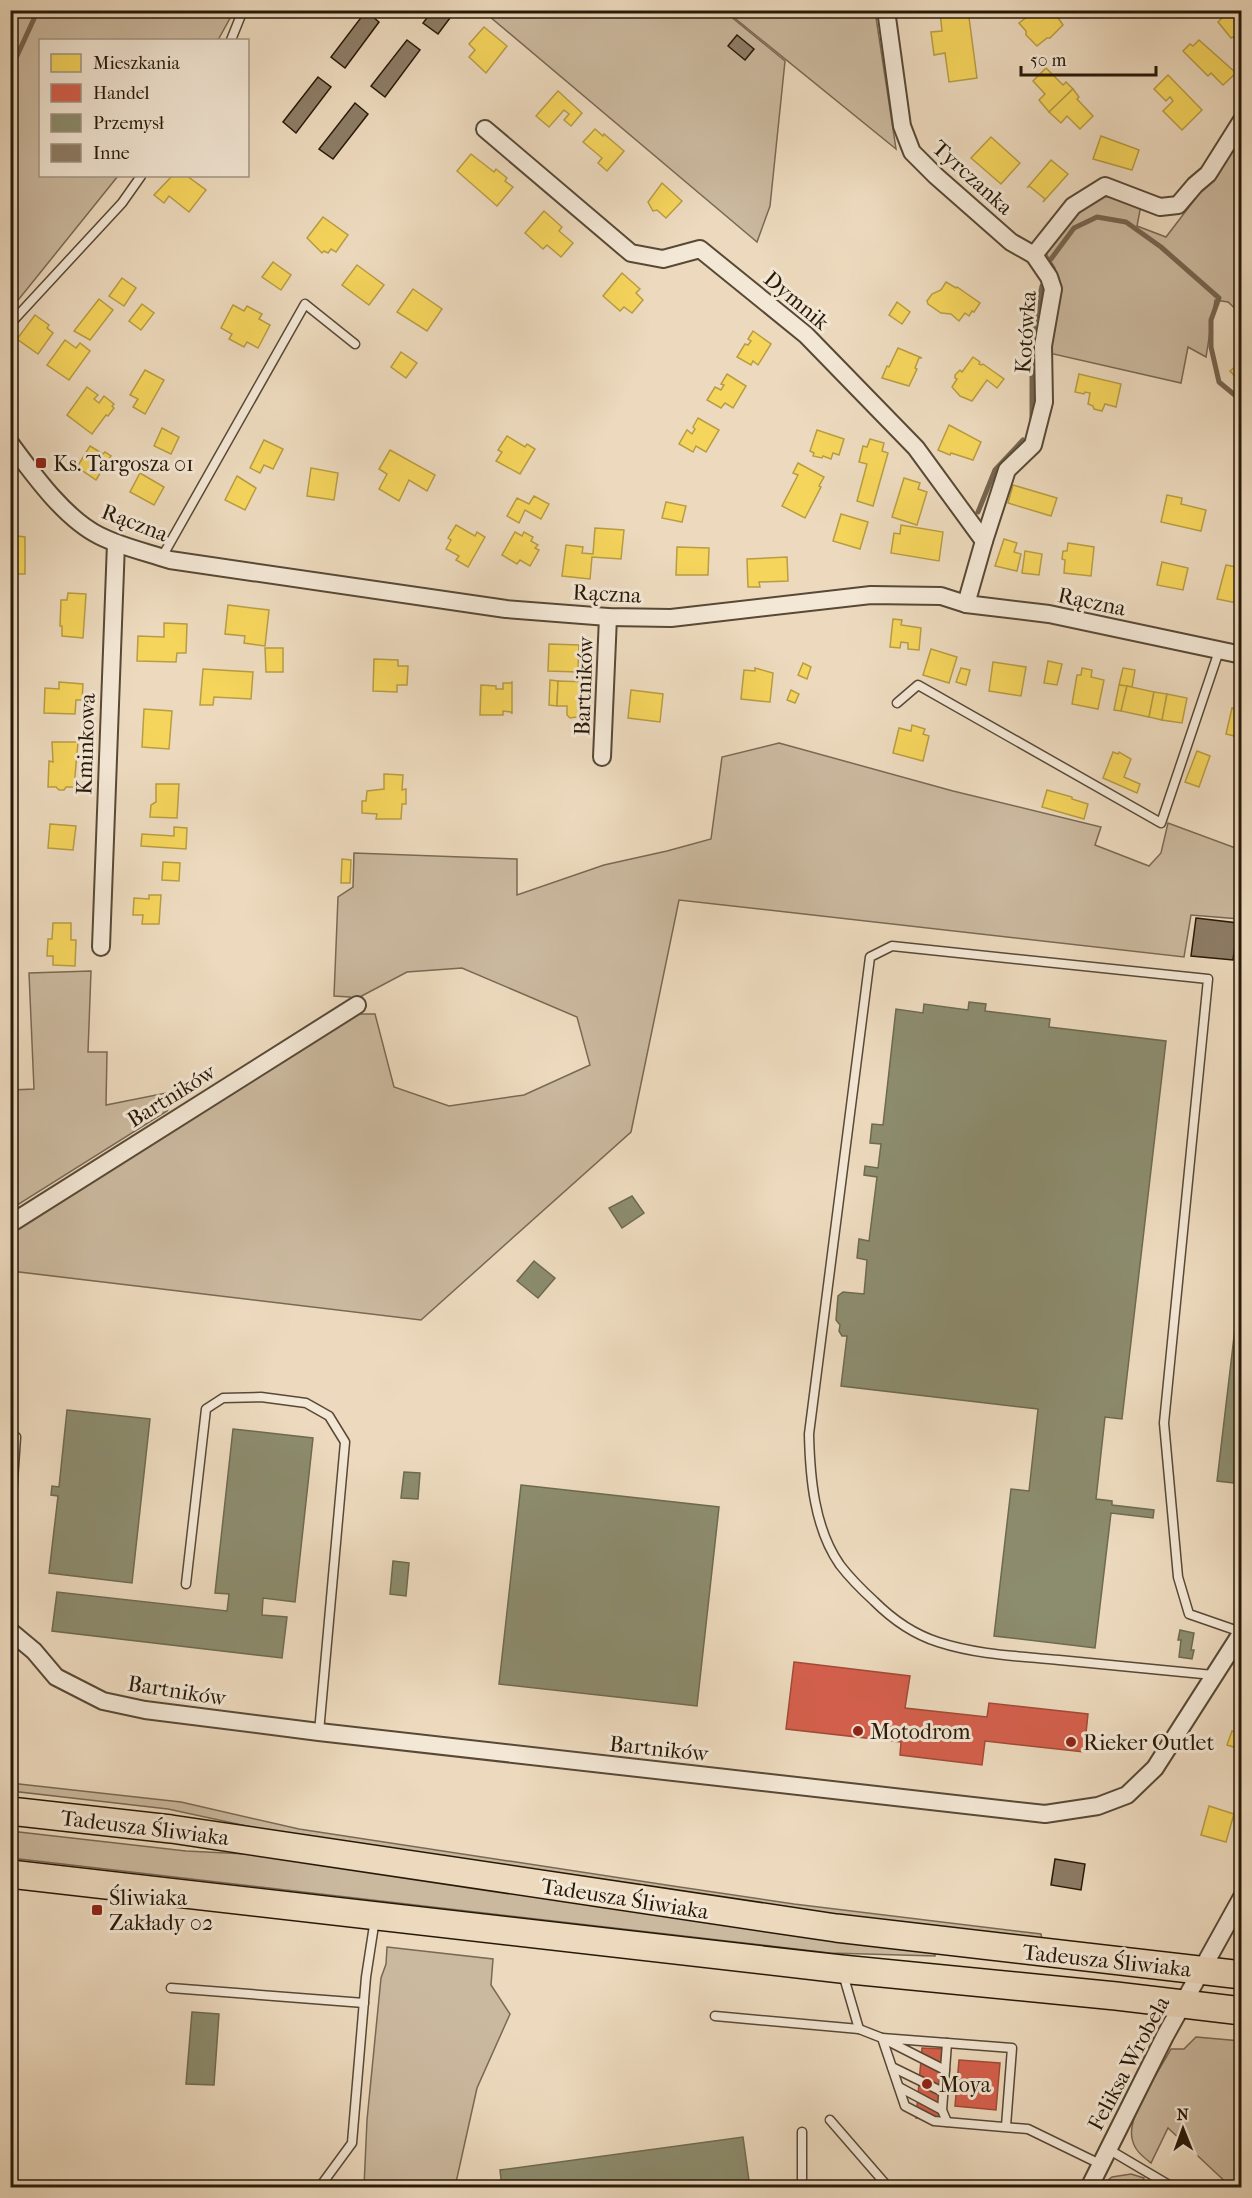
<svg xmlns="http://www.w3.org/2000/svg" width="1252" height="2198" viewBox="0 0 1252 2198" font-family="'IM FELL French Canon',serif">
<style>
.green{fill:#cbb99f;stroke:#796954;stroke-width:1.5}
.homes{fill:#f6d55c;stroke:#b89d43;stroke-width:1.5}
.shops{fill:#d6604d;stroke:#a24b38;stroke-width:1.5}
.industry{fill:#8c8c6e;stroke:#6e6a4f;stroke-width:1.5}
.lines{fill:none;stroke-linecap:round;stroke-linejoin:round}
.stream{stroke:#766550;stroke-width:5}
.building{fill:#8e7d67;stroke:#271908;stroke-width:1.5}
.lane-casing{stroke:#584936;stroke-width:11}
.street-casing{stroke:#584936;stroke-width:20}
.primary-casing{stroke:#271908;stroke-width:30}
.lane{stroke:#f3e7d5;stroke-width:8}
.street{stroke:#f3e7d5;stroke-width:16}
.primary{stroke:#eddabe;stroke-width:27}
.poi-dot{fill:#8f2418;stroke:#f3e7d5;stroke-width:2}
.labels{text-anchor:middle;stroke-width:6;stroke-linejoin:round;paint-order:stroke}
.street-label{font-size:22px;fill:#271908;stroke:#f3e7d5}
.poi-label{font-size:22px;fill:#271908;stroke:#f3e7d5;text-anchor:start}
</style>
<rect width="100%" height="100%" fill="#eddabe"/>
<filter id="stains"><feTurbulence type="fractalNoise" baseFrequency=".00333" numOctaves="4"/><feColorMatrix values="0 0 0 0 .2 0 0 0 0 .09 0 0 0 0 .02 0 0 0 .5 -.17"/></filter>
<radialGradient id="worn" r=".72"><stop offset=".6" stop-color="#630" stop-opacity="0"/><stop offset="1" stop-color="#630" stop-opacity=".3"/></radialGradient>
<g class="green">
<polygon points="10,11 234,11 218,40 40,40 40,176 118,176 11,309"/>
<polygon points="483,11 724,11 785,61 770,206 757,242"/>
<polygon points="726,11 875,11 896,149"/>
<path d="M 1241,131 L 1241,314 L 1228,302 L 1215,300 L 1206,357 L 1188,347 L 1181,383 L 1049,353 L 1057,280 L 1055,268 L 1045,252 C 1060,230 1076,209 1100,195 L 1141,205 L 1137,226 L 1166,237 L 1218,169 Z"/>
<polygon points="779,743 953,791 1101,827 1095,845 1149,866 1161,853 1168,823 1241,850 1241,962 1235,962 1240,919 1191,915 1184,957 679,900 631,1132 421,1320 11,1271 11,1231 353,1014 375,1014 394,1087 449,1106 524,1095 590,1065 577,1017 462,968 407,972 354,1000 350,997 334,996 338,897 353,887 354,853 517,859 517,895 604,865 667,851 711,839 722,757"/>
<polygon points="91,971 88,1052 107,1052 106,1105 181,1090 167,1111 11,1209 11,1090 34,1089 29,973"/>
<polygon points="10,1783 181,1802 299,1829 673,1886 794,1904 1041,1934 1042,1939 1021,1941 297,1837 168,1809 11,1791"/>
<polygon points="10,1831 186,1851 287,1856 935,1950 935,1956 830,1953 11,1858"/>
<polygon points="387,1947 493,1959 491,1985 510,2014 477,2088 455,2187 364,2187 367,2120 381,1978 386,1964"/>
<path d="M 1196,2037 L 1241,2041 L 1241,2187 L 1231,2187 L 1168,2128 L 1151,2163 C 1142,2156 1134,2150 1132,2138 C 1127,2115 1160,2070 1171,2049 L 1184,2049 Z"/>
<polygon points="1131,2174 1144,2178 1140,2187 1099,2187 1112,2177"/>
</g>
<g class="homes">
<polygon points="949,10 968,10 977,78 949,82 945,53 934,55 931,32 942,31 940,12"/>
<polygon points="1030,10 1053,10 1063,25 1050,38 1047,38 1037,46 1026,35 1026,31 1019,23 1032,13"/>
<polygon points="1230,10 1242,10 1240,44 1233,37 1231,38 1218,22"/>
<polygon points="484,27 507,46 486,73 469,57 475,50 469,44"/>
<polygon points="1199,40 1236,73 1223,85 1211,73 1208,76 1183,51 1190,44 1193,46"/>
<polygon points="1046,68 1063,85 1066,82 1073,89 1049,112 1039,100 1045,94 1033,81"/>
<polygon points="1168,75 1202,110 1182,130 1163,111 1173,101 1170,97 1166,101 1154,89"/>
<polygon points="1073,89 1079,97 1077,99 1093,116 1080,129 1067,116 1061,123 1049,112"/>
<polygon points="558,91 582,113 571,126 564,120 569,114 564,110 549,127 536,116"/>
<polygon points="595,129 603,136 604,134 624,151 607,171 598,163 602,158 583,142"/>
<polygon points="1101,136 1139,150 1132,170 1093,159"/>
<polygon points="991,137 1020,163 1001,184 971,158"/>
<polygon points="471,154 494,172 496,169 507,178 505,181 513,187 497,206 457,171"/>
<polygon points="1051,160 1068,174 1043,202 1045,199 1029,186 1027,188"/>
<polygon points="172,176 187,176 206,190 189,212 169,196 164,203 154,195"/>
<polygon points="662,183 682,201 666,218 657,210 653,211 648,202"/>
<polygon points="544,211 562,227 559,231 573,243 561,257 547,245 543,249 525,233"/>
<polygon points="323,217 348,235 336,252 331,249 328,253 324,251 322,253 307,238"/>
<polygon points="273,262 291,275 281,290 262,277"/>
<polygon points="357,265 384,285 369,305 342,285"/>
<polygon points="622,273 640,289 636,293 643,300 632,313 624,307 620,311 603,296"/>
<polygon points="122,278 136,288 124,306 109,296"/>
<polygon points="946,282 956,288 957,287 980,303 974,312 972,311 969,316 965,313 959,321 951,314 941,313 928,304 927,301 932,294 941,290"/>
<polygon points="413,289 442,309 427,331 397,312"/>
<polygon points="99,299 113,310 90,340 74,331"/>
<polygon points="897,302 910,312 902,324 889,315"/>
<polygon points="142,304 154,313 141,330 129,321"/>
<polygon points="233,305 244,311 247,306 262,314 259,319 270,325 258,348 247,342 244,347 229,339 232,334 221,328"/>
<polygon points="35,315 49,325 47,328 53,333 38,354 17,339"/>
<polygon points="753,331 771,344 758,365 753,361 751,365 737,357 745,344 748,345 751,341 748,339"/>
<polygon points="65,340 76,348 80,343 90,351 69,380 47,365"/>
<polygon points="898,348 922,358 919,358 915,368 917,369 909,386 882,378 887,366 889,367"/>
<polygon points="401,352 417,363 406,378 391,367"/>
<polygon points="973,357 980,362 979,364 981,365 983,364 1004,379 997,388 987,380 972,401 960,396 952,387 957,379 955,378 955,375 960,370 962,372"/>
<polygon points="1242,361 1242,384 1230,371"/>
<polygon points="145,370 164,380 145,414 133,407 138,399 130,395"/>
<polygon points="727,374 746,386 733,408 725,403 721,408 707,400 715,387 721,390 724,385 721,384"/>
<polygon points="1079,374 1121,384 1116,407 1105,404 1102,411 1094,409 1093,406 1088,404 1090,393 1085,392 1084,394 1075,392"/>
<polygon points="87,387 98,395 94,399 99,403 104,396 114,404 112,406 114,408 108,416 106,415 92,434 67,415"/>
<polygon points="698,418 719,430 706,452 696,446 693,452 679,444 687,430 692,434 695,429 693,427"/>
<polygon points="949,425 981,442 973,460 951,453 950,455 938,450"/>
<polygon points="162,428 179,437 171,454 154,446"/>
<polygon points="817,430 844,439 839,455 833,453 831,459 823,456 822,458 813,456 814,453 810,451"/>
<polygon points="507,436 525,447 527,444 535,449 520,474 496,461 502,452 498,450"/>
<polygon points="870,439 884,443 882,451 888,453 873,506 857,501 867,464 859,462 863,446 867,447"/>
<polygon points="264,440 283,449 273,469 264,465 260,473 250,468"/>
<polygon points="90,446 103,454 105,452 111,456 96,480 77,467"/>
<polygon points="390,450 435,475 427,491 409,480 399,501 379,489 387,474 379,469"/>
<polygon points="798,463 824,477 819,486 821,487 805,518 782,506 798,475 793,473"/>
<polygon points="311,468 338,473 334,500 307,496"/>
<polygon points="140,473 164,487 154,505 130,492"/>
<polygon points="237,476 256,488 245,510 225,500"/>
<polygon points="904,478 920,483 918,489 927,492 917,525 892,517"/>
<polygon points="1013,485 1057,498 1051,516 1008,503"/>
<polygon points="1167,495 1182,498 1181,504 1206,510 1201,531 1161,522"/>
<polygon points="534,496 549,504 541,519 525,510 519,523 507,516 517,498 529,504"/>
<polygon points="666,502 686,506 682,522 662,518"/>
<polygon points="841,514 868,522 860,549 833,541"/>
<polygon points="456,525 475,536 477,532 485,537 468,567 456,560 459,556 446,549 451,540 448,538"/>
<polygon points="901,525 943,532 939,561 891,553 894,533 900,534"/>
<polygon points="595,528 624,530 621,559 592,557 590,579 562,576 566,545 583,547 582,553 593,554"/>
<polygon points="515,532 522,536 524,532 533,537 531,541 538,545 535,548 539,550 530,566 520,560 517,564 502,555"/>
<polygon points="10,535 25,537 25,574 10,574"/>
<polygon points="1004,539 1017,543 1014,552 1021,554 1017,571 995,566"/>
<polygon points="1068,543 1094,547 1091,576 1064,573 1065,560 1062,559 1063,551 1067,551"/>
<polygon points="677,547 709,548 708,575 676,575"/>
<polygon points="1025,551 1042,554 1039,575 1022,573"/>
<polygon points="787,557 788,581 759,582 760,587 748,587 747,559"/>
<polygon points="1162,562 1188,568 1183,590 1157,585"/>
<polygon points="1226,565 1242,568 1242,604 1217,599"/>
<polygon points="68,593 86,594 83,638 62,636 62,626 60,626 61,600 67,600"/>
<polygon points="228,605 269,610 265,646 244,643 245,636 225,634"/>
<polygon points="893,619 902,620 901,625 921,628 919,650 908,649 908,643 901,642 900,648 890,647"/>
<polygon points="164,623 187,624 186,653 177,653 176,662 137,661 138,636 164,637"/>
<polygon points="549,644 579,645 578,672 548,671"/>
<polygon points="265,648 283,648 283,672 266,672"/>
<polygon points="931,649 957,657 949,683 923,675"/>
<polygon points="374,659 398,660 398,666 408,666 407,685 397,685 397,692 373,691"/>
<polygon points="1048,661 1062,664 1057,685 1044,683"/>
<polygon points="993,662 1026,667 1021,696 989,691"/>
<polygon points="803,663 811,667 807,679 798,675"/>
<polygon points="755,668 773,673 770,702 741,699 744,670 755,671"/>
<polygon points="961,668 970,670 966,685 956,682"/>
<polygon points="1082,668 1092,670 1091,677 1104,680 1098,709 1072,704 1077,675 1081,675"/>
<polygon points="1123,668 1135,670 1132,687 1119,685"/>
<polygon points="203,669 253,672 251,699 214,697 213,705 200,705"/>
<polygon points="550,680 558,681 557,706 549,705"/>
<polygon points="512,681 512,714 511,712 503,711 503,715 480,715 481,685 496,686 496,689 503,689 503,683 512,683"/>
<polygon points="558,681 587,682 585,707 579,707 579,716 576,717 570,718 567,715 567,706 557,706"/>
<polygon points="59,682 83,684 82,700 76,700 75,714 44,713 45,688 59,689"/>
<polygon points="1119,685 1127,686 1121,711 1114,710"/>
<polygon points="1127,686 1154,692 1149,717 1121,711"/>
<polygon points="631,690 663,694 660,722 628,718"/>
<polygon points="791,690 799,694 795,703 787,700"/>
<polygon points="1154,692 1167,694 1162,720 1149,717"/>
<polygon points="1167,694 1187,698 1182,723 1162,720"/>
<polygon points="1232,708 1242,710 1242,738 1226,734"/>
<polygon points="144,709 172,711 169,749 142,747"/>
<polygon points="912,725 925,729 923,734 929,736 923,761 893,753 899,728 911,731"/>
<polygon points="52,742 78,742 74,787 66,787 64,790 59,790 56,787 48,787 49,761 53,762"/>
<polygon points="1197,751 1210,756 1199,787 1185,782"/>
<polygon points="1113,752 1118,754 1119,752 1131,759 1124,777 1140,784 1137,793 1103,778"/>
<polygon points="384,774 403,775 402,790 406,789 406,804 402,804 401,819 376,819 377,814 362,813 362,801 366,801 367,791 384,789"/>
<polygon points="156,784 179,784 177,818 150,817 151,805 156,802"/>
<polygon points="1047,790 1072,797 1072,799 1088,804 1084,819 1042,807"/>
<polygon points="50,824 76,826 73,850 48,848"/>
<polygon points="174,827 187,828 186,849 141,846 142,834 174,836"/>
<polygon points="342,859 351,860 350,883 341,883"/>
<polygon points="163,862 180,863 179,881 162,880"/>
<polygon points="149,895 161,895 159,924 142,924 143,915 133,915 134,898 149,899"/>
<polygon points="53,923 71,923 71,940 76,940 75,966 53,965 53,956 47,956 48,939 52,939"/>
<polygon points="10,935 13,935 13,944 15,946 13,965 10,965"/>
<polygon points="1232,1731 1242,1734 1237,1748 1227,1745"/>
<polygon points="1209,1806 1234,1814 1226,1842 1201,1835"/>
</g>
<g class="shops">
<polygon points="794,1662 910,1676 905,1708 987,1717 989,1703 1088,1714 1084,1752 985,1741 982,1765 900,1755 901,1742 786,1729"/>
<polygon points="922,2048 945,2049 939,2120 916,2118"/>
<polygon points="959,2060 1000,2063 996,2110 955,2106"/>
</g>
<g class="industry">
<polygon points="969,1002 986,1004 985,1011 1050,1019 1049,1027 1166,1041 1122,1419 1105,1417 1096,1499 1112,1501 1112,1505 1154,1510 1153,1518 1111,1513 1095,1648 994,1636 1011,1489 1029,1491 1038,1409 841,1386 847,1336 842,1336 839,1331 840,1325 836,1320 838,1296 843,1292 864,1294 867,1260 857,1258 859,1239 869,1241 877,1177 864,1175 865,1166 878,1168 881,1144 870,1143 872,1124 883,1125 896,1009 923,1013 924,1004 968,1010"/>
<polygon points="632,1196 644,1213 622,1228 609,1208"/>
<polygon points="534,1261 555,1278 538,1298 517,1281"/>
<polygon points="1242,1269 1242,1484 1217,1481"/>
<polygon points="67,1410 150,1419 132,1583 49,1573 58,1496 51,1495 52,1486 59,1487"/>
<polygon points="233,1429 313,1438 295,1602 263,1598 262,1615 287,1617 282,1658 52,1631 57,1592 227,1611 229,1594 215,1593"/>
<polygon points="404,1472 420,1473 418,1499 401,1498"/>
<polygon points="521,1485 719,1507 697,1706 499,1684"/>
<polygon points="393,1561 409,1563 406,1596 390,1594"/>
<polygon points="1180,1630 1194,1633 1191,1650 1194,1650 1192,1659 1179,1657 1181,1640 1178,1640"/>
<polygon points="192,2012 219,2014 214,2085 186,2084"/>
<polygon points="743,2137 750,2188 502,2188 500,2170"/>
</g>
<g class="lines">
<g class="stream">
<polyline points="10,71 38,10"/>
<polyline points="1051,259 1074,228 1097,217 1126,222 1161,247 1219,298 1211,320 1211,347 1219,382 1242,401"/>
<polyline points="1032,335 1042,286"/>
<polyline points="1032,356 1032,419"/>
<polyline points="978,512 995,470 1023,440"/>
</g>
</g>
<g class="building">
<polygon points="433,10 456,10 438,34 423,23"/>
<polygon points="366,11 379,22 345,68 331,57"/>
<polygon points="737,35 754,49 745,60 728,46"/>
<polygon points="407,40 420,50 385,97 371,86"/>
<polygon points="318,77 331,87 296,133 283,122"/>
<polygon points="355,103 368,114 333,159 319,149"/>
<polygon points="1196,918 1238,923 1233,960 1191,956"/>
<polygon points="1055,1859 1085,1864 1081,1890 1051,1885"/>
</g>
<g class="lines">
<g class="lane-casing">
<g id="lane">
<polyline points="231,40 243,10"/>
<polyline points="10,324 122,203 141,176"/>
<polyline points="162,557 305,304 355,344"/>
<polyline points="897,703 918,685 1161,823 1219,651"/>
<polyline points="10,1437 16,1437 10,1524"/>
<polyline points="186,1584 206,1409 223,1398 261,1397 306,1403 329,1416 345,1442 319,1732"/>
<path d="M 1213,1675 C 1162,1670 1111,1665 1059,1660 C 1018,1656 978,1655 938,1642 C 913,1634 893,1620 874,1601 C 862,1590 850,1578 840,1565 C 814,1528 810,1477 809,1434 L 870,957 L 892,946 L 1208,979 L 1164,1423 L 1178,1577 L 1189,1614 L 1241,1632"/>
<polyline points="843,1974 859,2029"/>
<polyline points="171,1988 364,2003"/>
<polyline points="715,2016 859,2029 882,2038 905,2106 934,2121 1028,2129 1100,2164"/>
<polyline points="892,2067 943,2092"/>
<polyline points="945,2070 882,2038 1012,2048 1006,2126"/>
<polyline points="899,2087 942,2110"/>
<polyline points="830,2120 889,2188"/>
<polyline points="947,2122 942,2110 947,2043"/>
<polyline points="1108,2149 1174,2188"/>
<polyline points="319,2188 352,2143 366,1977 375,1919"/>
<polyline points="802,2188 802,2132"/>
</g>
</g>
<g class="street-casing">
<g id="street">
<polyline points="886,10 902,126 912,152 936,176 1011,242 1034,255"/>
<polyline points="485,129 631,253 663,259 700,249 806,335 916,448 984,541 966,604"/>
<path d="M 10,443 C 33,474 65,519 100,536 C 122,547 146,552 170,560 L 506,609 L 608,617 L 671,618 L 871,595 L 941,596 L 966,604 L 1049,614 L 1242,655"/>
<polyline points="984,541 1007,470 1033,445 1044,402 1043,346 1053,289 1049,277 1034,255 1073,206 1105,186 1160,207 1178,205 1195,185 1208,174 1242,120"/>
<polyline points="602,757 608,617"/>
<polyline points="101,947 116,543"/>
<polyline points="10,1224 357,1005"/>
<polyline points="10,1631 34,1651 56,1677 103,1701 145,1710 319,1732 1045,1814 1098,1806 1127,1795 1155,1768 1242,1632"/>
<polyline points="1089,2188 1165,2036 1242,1897"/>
</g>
</g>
<g class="primary-casing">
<g id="primary">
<polyline points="10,1811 171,1829 836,1928 1242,1975"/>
<polyline points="10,1874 841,1969 1116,1996 1242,2011"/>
</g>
</g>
<use href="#lane" class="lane"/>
<use href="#street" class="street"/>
<use href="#primary" class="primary"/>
</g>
<g class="poi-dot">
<rect x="35" y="457" width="12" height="12" rx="3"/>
<circle cx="858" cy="1731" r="6"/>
<circle cx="1071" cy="1742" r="6"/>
<rect x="91" y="1904" width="12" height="12" rx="3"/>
<circle cx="927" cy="2084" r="6"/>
</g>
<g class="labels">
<g class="street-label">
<text transform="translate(973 177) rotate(42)" y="8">Tyrczanka</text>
<text transform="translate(797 300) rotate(40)" y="8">Dymnik</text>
<text transform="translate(1025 332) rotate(-86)" y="8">Kotówka</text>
<text transform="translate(135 522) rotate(21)" y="8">Rączna</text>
<text transform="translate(607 593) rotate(3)" y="8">Rączna</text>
<text transform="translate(1092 601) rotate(12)" y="8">Rączna</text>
<text transform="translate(583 686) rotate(-88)" y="8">Bartników</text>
<text transform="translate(85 744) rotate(-88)" y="8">Kminkowa</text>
<text transform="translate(171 1095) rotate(-32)" y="8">Bartników</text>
<text transform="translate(177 1690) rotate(9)" y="8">Bartników</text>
<text transform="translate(659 1748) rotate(6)" y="8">Bartników</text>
<text transform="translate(145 1827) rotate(7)" y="8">Tadeusza Śliwiaka</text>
<text transform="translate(625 1898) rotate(9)" y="8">Tadeusza Śliwiaka</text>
<text transform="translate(1107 1960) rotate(6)" y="8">Tadeusza Śliwiaka</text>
<text transform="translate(1128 2063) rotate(-62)" y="8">Feliksa Wrobela</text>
</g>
<g class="poi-label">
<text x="53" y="471">Ks. Targosza 01</text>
<text x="870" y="1739">Motodrom</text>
<text x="1083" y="1750">Rieker Outlet</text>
<text x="109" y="1905">Śliwiaka<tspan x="109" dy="25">Zakłady 02</tspan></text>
<text x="939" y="2092">Moya</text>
</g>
</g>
<rect width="1252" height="2198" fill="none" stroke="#eddabe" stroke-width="36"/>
<rect x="12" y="12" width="1228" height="2174" fill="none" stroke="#271908" stroke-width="3"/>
<rect x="18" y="18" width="1216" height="2162" fill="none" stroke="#271908" stroke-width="1.5"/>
<rect x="39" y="39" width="210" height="138" fill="#f3e7d5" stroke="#a19583" stroke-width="1.5"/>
<rect x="51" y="54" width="30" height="18" fill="#f6d55c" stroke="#a19583" stroke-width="1.5"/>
<text x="93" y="69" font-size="18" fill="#271908">Mieszkania</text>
<rect x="51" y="84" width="30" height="18" fill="#d6604d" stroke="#a19583" stroke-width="1.5"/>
<text x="93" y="99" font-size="18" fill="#271908">Handel</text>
<rect x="51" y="114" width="30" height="18" fill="#8c8c6e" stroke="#a19583" stroke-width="1.5"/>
<text x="93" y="129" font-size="18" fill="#271908">Przemysł</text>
<rect x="51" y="144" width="30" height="18" fill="#8e7d67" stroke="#a19583" stroke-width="1.5"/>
<text x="93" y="159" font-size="18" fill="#271908">Inne</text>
<g transform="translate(1183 2129) rotate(359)" stroke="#f3e7d5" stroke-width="4.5" paint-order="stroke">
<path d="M0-4.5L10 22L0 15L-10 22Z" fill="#271908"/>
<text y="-9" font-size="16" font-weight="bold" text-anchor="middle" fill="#271908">N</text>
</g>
<path d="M1021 66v9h135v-9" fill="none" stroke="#271908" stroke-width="3"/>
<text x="1030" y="66" font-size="18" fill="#271908" stroke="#f3e7d5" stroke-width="4.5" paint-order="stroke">50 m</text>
<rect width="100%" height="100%" filter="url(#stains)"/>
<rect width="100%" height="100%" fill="url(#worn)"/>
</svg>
